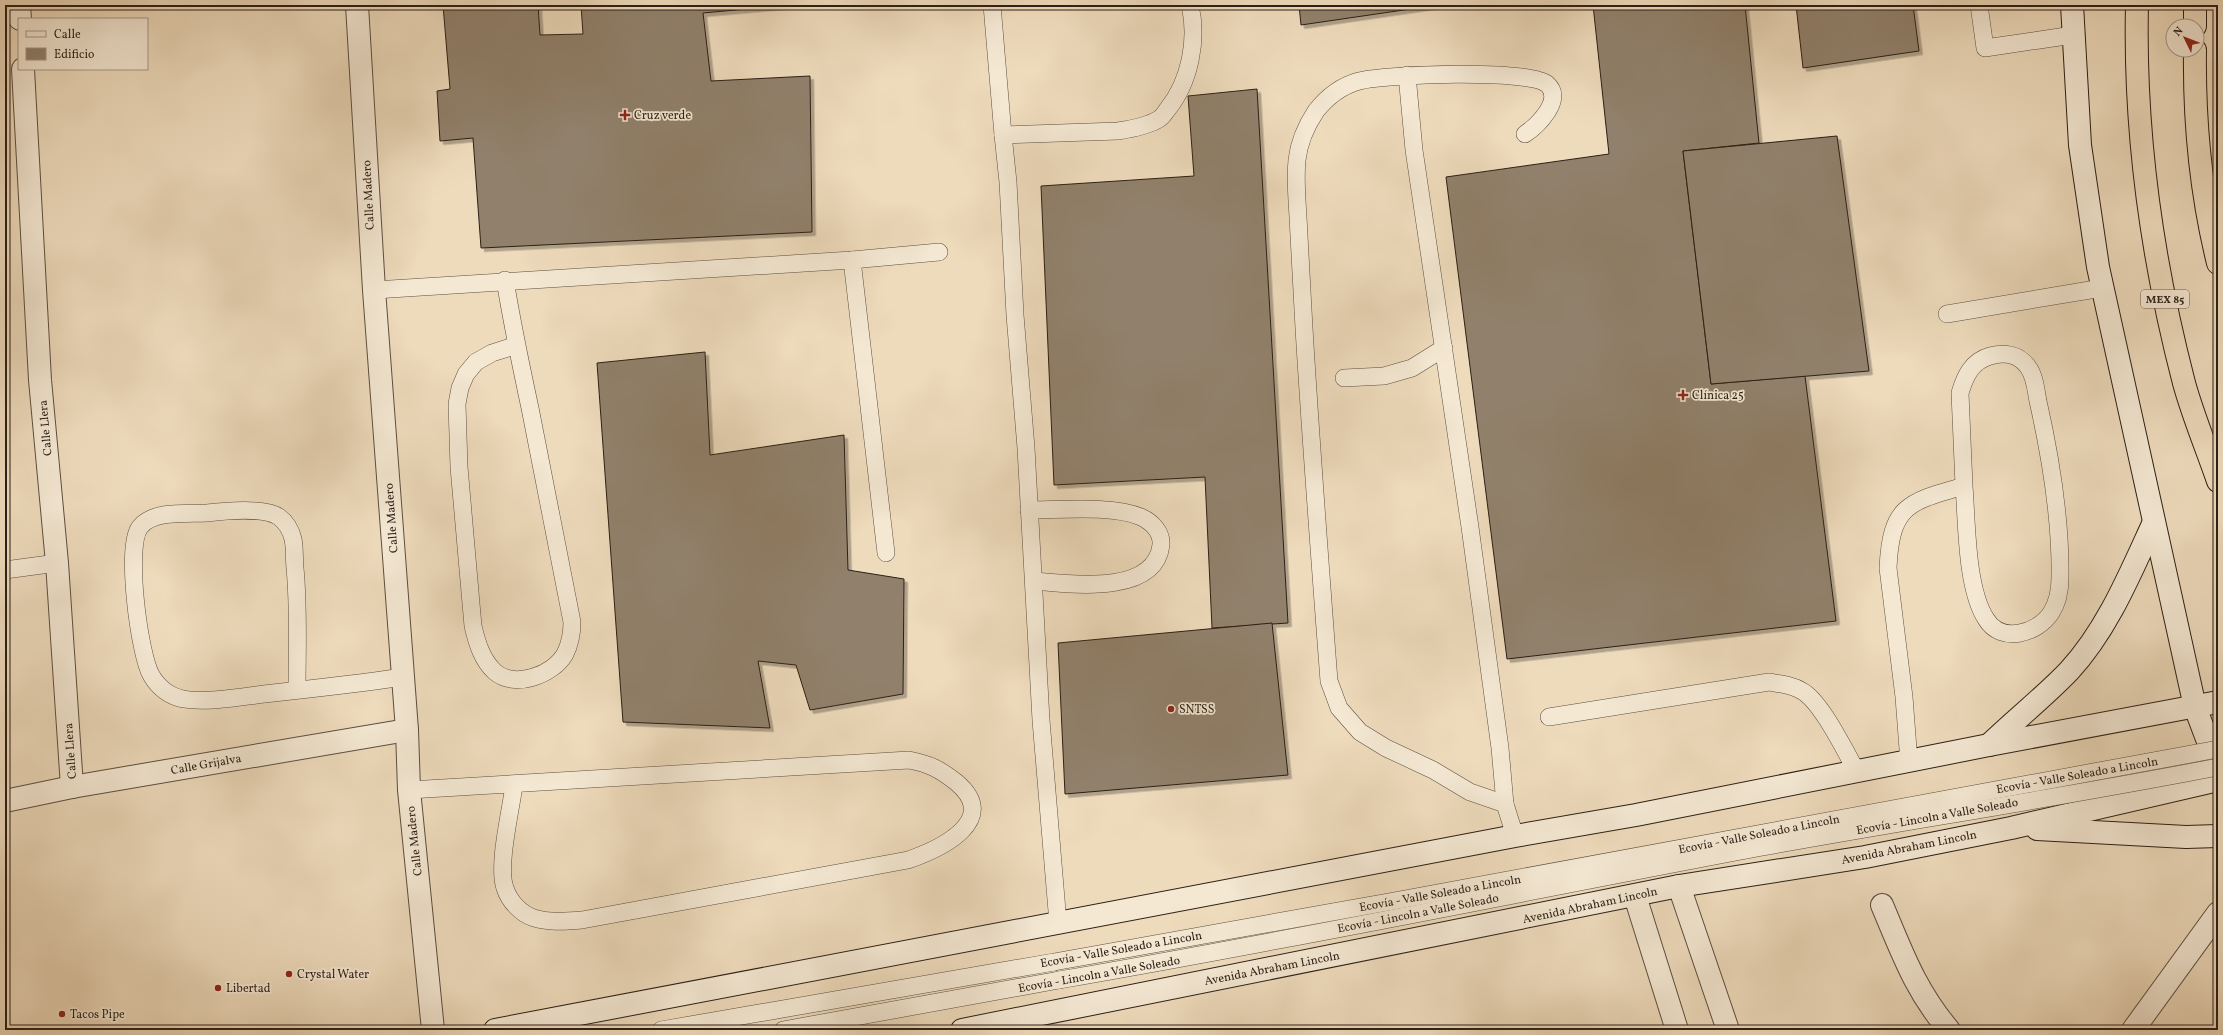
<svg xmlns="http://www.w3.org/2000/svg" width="2223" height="1035" viewBox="0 0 2223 1035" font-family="Vollkorn,serif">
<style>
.building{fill:#91816c;stroke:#2c1f16;filter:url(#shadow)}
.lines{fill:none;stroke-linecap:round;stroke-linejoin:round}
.lane-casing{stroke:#5c4e40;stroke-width:18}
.street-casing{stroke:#5c4e40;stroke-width:24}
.secondary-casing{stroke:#2c1f16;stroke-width:24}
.highway-casing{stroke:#2c1f16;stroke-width:24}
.lane{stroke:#f4e8d3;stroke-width:17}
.street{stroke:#f4e8d3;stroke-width:22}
.secondary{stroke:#f4e8d3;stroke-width:22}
.highway{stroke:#eedbbc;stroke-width:22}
.lane-bridge-casing{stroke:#5c4e40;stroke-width:18;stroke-linecap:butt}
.lane-bridge{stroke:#f4e8d3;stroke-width:17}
.poi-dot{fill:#8f2418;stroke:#f4e8d3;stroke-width:1.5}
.labels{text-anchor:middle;stroke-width:3.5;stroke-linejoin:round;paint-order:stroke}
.shield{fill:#f4e8d3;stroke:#685b4f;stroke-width:1}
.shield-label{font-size:11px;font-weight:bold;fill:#2c1f16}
.poi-label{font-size:12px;fill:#2c1f16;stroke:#f4e8d3;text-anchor:start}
.street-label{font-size:12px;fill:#2c1f16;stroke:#f4e8d3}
</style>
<defs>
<filter id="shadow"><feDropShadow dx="3.5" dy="3.5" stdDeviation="0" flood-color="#0004"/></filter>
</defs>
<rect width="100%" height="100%" fill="#eedbbc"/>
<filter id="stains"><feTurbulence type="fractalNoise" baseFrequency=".005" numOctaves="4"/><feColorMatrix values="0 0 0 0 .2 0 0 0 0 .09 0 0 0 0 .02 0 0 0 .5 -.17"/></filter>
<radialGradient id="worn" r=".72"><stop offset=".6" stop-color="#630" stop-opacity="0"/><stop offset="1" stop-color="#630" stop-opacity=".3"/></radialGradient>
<g class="building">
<polygon points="443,5 538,5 540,35 583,34 581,5 791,5 703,13 711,81 810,76 812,232 481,248 473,138 440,141 437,91 450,89"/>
<polygon points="1299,5 1438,5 1301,25"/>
<polygon points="1593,5 1745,5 1759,143 1683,151 1711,384 1805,376 1836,621 1507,659 1446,177 1609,154"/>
<polygon points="1796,5 1913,5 1919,51 1803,68"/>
<polygon points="1257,89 1288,623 1212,628 1205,477 1054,485 1041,186 1194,176 1188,96"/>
<polygon points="1837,136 1869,371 1711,384 1683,151"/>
<polygon points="705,352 710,455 844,435 848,570 904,579 903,694 810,710 796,665 758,661 770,728 623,722 597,363"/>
<polygon points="1272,623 1288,775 1065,794 1058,643"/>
</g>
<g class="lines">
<g class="lane-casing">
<g id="lane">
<path d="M 992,5 L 1003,135 L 1118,131 C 1131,129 1148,126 1159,119 C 1162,117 1165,113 1167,110 C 1190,82 1198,40 1190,5"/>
<polyline points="1979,5 1985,48 2073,35"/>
<polyline points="1407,75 1414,150 1470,527 1500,748 1505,804 1515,836"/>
<polyline points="1003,135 1008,182 1015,315 1026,448 1041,720 1058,923"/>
<polyline points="852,260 886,553"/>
<path d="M 505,280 C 512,323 521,366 530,408 C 544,479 558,551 572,622 C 572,633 570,644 565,654 C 553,675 515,689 495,672 C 482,660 477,643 473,626 L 459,467 L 457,404 L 460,388 L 466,374 L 476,362 L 492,353 L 517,345"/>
<polyline points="374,290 852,260 939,252"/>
<polyline points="1947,314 2102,288"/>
<polyline points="1344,378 1384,376 1412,368 1444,348"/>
<path d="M 1029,510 C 1060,510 1113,505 1141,517 C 1152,522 1162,532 1161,545 C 1155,596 1070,584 1034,581"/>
<polyline points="5,570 57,563"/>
<path d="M 297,690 C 297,650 299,609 295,568 C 294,559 295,548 293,539 C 291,531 286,522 279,517 C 265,507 224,511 207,513 C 187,514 153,510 140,527 C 125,546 139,653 151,675 C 158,687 169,696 183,699 C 206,703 240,697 264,694 C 310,689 356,684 403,677"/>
<path d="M 1549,717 L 1769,682 C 1781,684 1792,685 1802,691 C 1821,701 1846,753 1857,772"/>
<path d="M 1909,762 L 1904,697 L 1888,568 C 1891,505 1908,502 1964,486 L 1960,393 C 1965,376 1972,361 1990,356 C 2004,352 2019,354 2028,367 C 2035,376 2036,391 2038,401 C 2051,459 2061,519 2060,578 C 2060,590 2058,602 2051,613 C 2037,634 2001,644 1986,619 C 1966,588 1967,523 1964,486"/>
<path d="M 409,790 L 909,760 C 930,764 939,769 956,782 C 1002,820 940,849 908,860 L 582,920 C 566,921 550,923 534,918 C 521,914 509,901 505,888 C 497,866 511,810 514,785"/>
<path d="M 1505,804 L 1470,792 L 1433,770 L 1386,748 L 1360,732 L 1339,708 L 1329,681 C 1320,563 1311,445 1304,328 C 1302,291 1300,254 1298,217 C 1297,199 1295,179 1297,160 C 1299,142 1306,126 1316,111 C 1327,97 1341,86 1359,81 C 1385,74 1529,69 1547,84 C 1565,99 1537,126 1525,134"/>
<polyline points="661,1030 1054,962"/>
<polyline points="783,1030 1059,980"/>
</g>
</g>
<g class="street-casing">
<g id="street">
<polyline points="19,5 20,19"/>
<polyline points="357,5 374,290 407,730 409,790 433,1030"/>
<polyline points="23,69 40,380 57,563 72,787"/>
<polyline points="5,801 72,787 407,730"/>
<polyline points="1679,886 1728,1030"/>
<polyline points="1635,896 1677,1030"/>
<path d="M 1882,905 C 1902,952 1915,990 1949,1030"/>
<polyline points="2133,1030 2218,913"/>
</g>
</g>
<g class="secondary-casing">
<g id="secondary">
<polyline points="2072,5 2080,145 2098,267 2195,707 2218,768"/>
<path d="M 1989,745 C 2015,720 2044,697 2069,671 C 2107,630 2130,574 2153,524"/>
<polyline points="2037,829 2186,837 2218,836"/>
<polyline points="495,1030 1515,836 1636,815 1989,745 2218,702"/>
<polyline points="962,1030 1679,886 1865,857 2011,828 2218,780"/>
</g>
</g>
<g class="highway-casing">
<g id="highway">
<path d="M 2137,5 C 2134,133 2152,260 2184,383 C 2193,416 2207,449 2218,481"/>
<polyline points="2195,26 2195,5"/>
<path d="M 2195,50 C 2194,121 2201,194 2218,263"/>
</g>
</g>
<use href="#lane" class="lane"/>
<use href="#street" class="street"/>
<use href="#secondary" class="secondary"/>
<use href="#highway" class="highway"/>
<g class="lane-bridge-casing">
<g id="lane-bridge">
<polyline points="1054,962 1394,901 2218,749"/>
<path d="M 1059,980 C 1292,940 1524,892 1757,848 C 1911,820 2065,797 2218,767"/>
</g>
</g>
<use href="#lane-bridge" class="lane-bridge"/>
</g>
<g class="poi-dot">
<path d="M623 109h4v4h4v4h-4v4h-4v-4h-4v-4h4z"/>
<path d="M1681 389h4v4h4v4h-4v4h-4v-4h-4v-4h4z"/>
<circle cx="1171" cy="709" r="4"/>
<circle cx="289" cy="974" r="4"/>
<circle cx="218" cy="988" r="4"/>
<circle cx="62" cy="1014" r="4"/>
</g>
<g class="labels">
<rect class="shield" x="2141" y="290" width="48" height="18" rx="3"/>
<g class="shield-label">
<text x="2165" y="303">MEX 85</text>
</g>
<g class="poi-label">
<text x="634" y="119">Cruz verde</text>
<text x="1692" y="399">Clínica 25</text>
<text x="1179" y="713">SNTSS</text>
<text x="297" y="978">Crystal Water</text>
<text x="226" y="992">Libertad</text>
<text x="70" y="1018">Tacos Pipe</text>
</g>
<g class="street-label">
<text transform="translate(368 195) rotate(-93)" y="4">Calle Madero</text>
<text transform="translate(45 428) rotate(-95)" y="4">Calle Llera</text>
<text transform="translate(391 518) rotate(-94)" y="4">Calle Madero</text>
<text transform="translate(70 751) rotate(-94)" y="4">Calle Llera</text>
<text transform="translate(206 764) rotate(-10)" y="4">Calle Grijalva</text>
<text transform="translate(2077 775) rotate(-10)" y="4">Ecovía - Valle Soleado a Lincoln</text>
<text transform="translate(1937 816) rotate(-10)" y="4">Ecovía - Lincoln a Valle Soleado</text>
<text transform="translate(1759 834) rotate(-11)" y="4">Ecovía - Valle Soleado a Lincoln</text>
<text transform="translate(414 841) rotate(-96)" y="4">Calle Madero</text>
<text transform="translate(1909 847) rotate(-11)" y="4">Avenida Abraham Lincoln</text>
<text transform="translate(1440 893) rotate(-10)" y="4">Ecovía - Valle Soleado a Lincoln</text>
<text transform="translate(1590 905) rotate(-12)" y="4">Avenida Abraham Lincoln</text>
<text transform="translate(1418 913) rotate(-11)" y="4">Ecovía - Lincoln a Valle Soleado</text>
<text transform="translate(1121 949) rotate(-10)" y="4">Ecovía - Valle Soleado a Lincoln</text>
<text transform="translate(1272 968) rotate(-11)" y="4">Avenida Abraham Lincoln</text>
<text transform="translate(1099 974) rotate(-10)" y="4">Ecovía - Lincoln a Valle Soleado</text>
</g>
</g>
<rect width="2223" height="1035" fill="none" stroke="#eedbbc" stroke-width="20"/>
<rect x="6" y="6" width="2211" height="1023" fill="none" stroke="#2c1f16" stroke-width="2"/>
<rect x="10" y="10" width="2203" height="1015" fill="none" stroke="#2c1f16"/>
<rect x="18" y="18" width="130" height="52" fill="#f4e8d3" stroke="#a49887"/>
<rect x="26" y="31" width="20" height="6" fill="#f4e8d3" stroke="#a49887"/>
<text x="54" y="38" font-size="12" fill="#2c1f16">Calle</text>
<rect x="26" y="48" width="20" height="12" fill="#91816c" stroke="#a49887"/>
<text x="54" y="58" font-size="12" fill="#2c1f16">Edificio</text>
<g transform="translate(2185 38) rotate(313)"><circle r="19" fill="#f4e8d3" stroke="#a49887"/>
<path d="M0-3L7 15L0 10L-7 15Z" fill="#8f2418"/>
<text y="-6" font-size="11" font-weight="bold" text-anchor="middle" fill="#2c1f16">N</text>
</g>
<rect width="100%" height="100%" filter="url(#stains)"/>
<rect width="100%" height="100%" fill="url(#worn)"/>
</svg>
